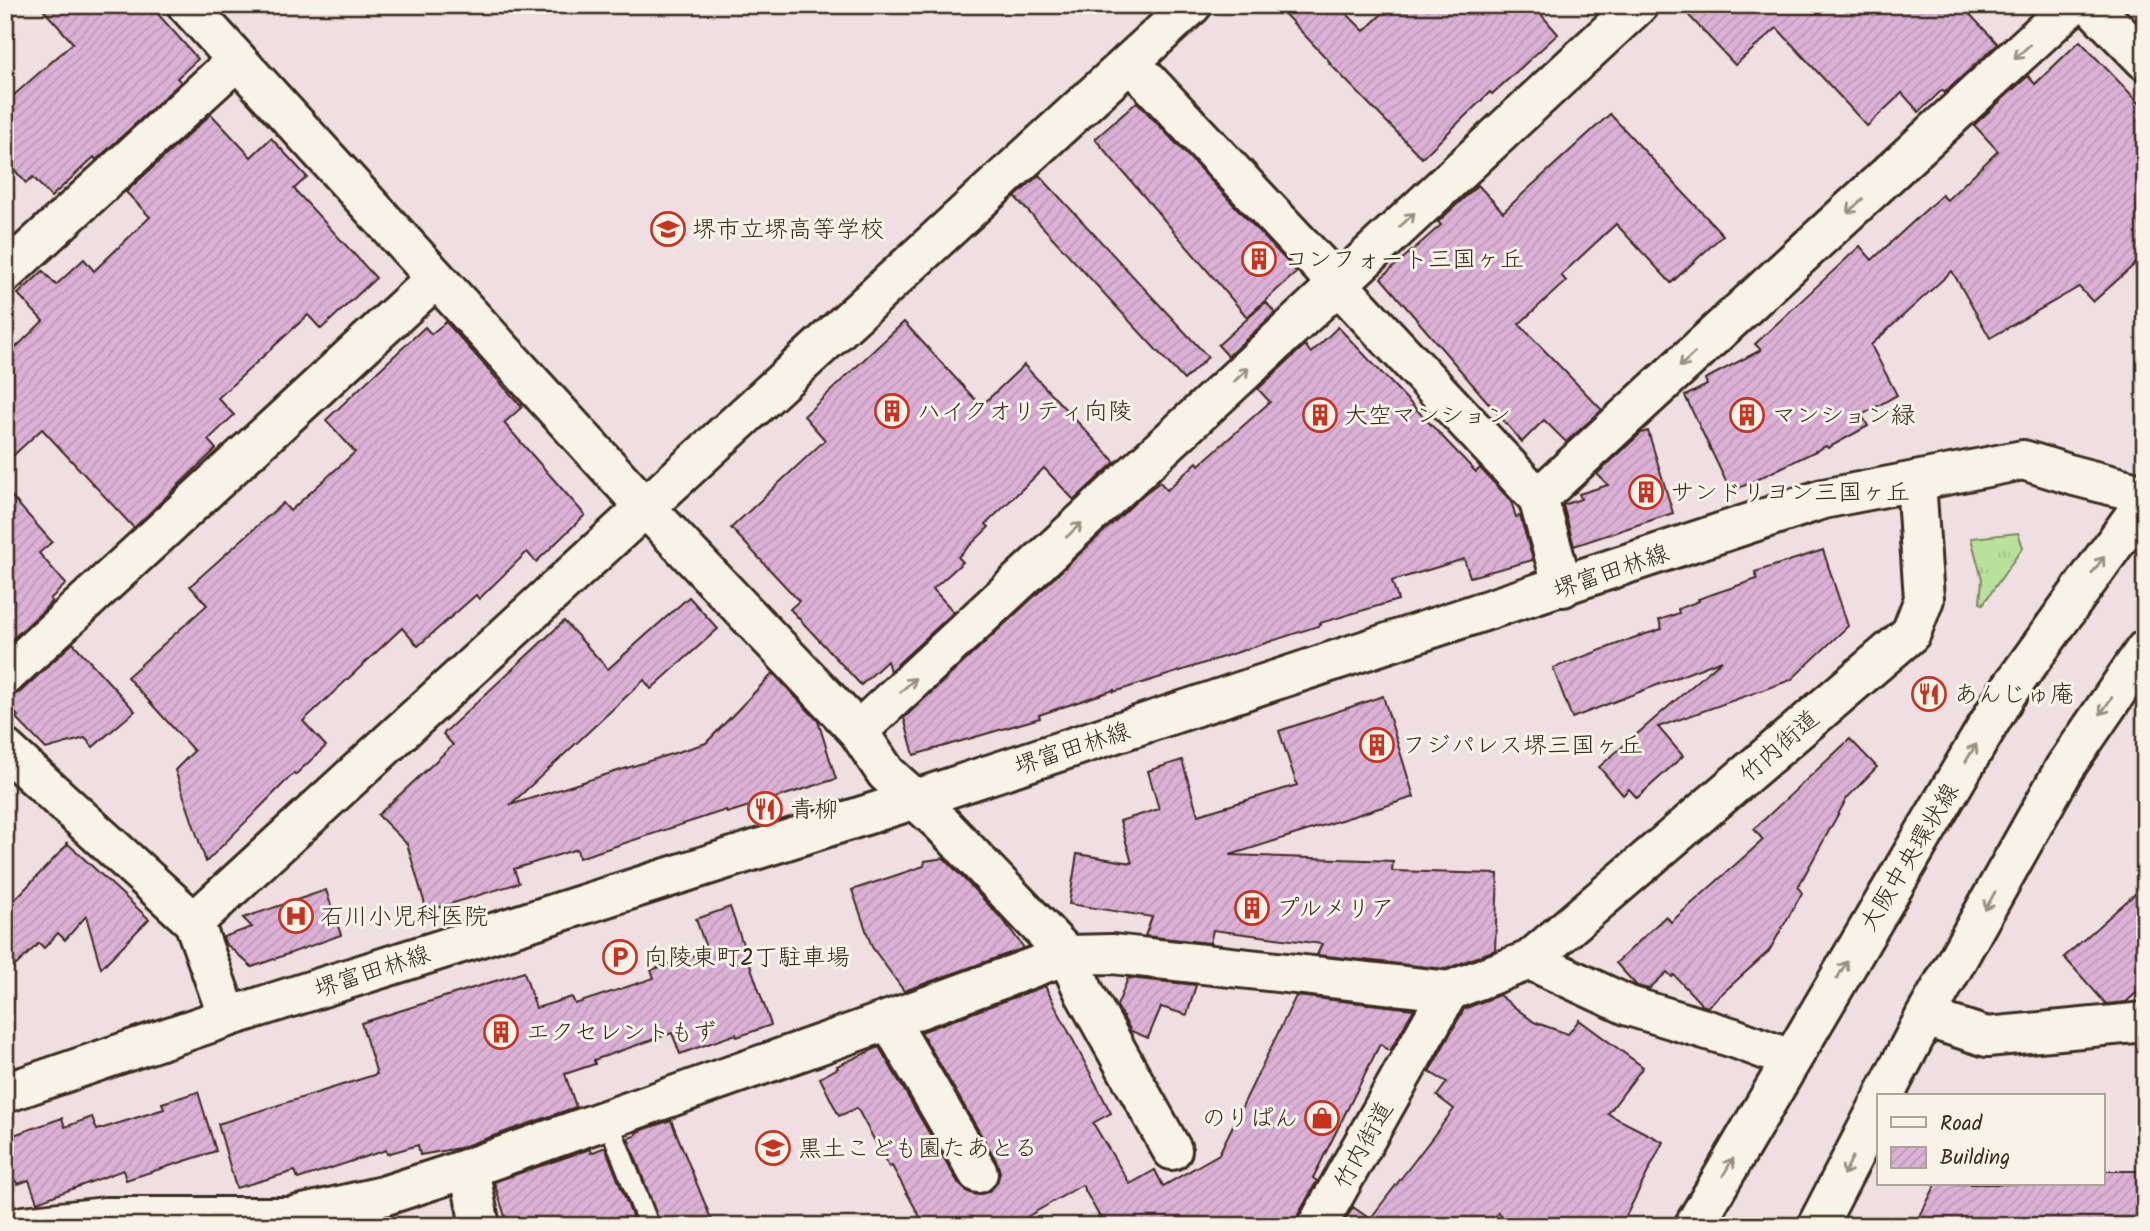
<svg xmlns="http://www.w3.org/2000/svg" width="2150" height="1231" viewBox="0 0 2150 1231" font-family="Kalam,'Klee One',sans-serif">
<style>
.grass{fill:url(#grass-tufts);stroke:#7a865d;stroke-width:2}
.building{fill:url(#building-hatch);stroke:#3b2a1e;stroke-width:2}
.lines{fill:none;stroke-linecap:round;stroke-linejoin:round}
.lane-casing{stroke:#3b2a1e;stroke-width:24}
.street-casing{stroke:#3b2a1e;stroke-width:44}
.secondary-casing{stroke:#3b2a1e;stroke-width:44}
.primary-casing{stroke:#3b2a1e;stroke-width:44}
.lane{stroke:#f7f3e8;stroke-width:19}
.street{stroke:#f7f3e8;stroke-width:38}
.secondary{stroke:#f7f3e8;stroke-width:38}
.primary{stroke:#f7f3e8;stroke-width:38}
.oneway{stroke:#998e83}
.labels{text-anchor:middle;stroke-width:6;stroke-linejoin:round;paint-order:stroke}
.poi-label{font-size:24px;fill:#3b2a1e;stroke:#f7f3e8;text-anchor:start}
.street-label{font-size:24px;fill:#3b2a1e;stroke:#f7f3e8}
</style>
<defs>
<pattern id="grass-tufts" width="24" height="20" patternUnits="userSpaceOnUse" patternTransform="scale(1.75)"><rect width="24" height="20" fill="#bae19c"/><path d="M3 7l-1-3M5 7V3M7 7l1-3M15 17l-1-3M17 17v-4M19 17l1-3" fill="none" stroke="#a1c186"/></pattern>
<pattern id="building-hatch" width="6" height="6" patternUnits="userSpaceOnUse" patternTransform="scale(1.75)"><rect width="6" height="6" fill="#dbb1d6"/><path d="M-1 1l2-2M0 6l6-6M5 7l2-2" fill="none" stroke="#bd98b7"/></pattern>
</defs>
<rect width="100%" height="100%" fill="#efdfe3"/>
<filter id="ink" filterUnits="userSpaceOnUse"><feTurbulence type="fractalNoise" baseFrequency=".0143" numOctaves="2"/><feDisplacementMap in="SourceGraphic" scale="14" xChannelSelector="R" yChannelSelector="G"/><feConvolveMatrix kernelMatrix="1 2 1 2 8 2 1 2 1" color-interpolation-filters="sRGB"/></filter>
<g filter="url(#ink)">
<polygon class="grass" points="2018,533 2023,547 1983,604 1980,603 1982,579 1971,538"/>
<g class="building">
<polygon points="39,5 150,5 198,59 177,78 181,82 96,160 94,157 51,197 33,177 26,183 5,159 5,103 73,43"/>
<polygon points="1276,5 1338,5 1364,31 1391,5 1533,5 1558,34 1492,94 1490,92 1422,158 1329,63 1330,62"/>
<polygon points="1679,5 1961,5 1998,44 1944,93 1942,90 1919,112 1902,93 1867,126 1777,28 1735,65"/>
<polygon points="2080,41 2145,109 2145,255 2093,302 2079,287 1990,338 1952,271 1871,345 1897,395 1862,415 1868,426 1828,448 1826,446 1731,492 1685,396 1707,385 1705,379 1761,350 1755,344 1860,246 1872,260 1942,195 1947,200 1998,151 1974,125 2028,76 2035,84"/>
<polygon points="1137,102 1297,272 1247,317 1095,139"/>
<polygon points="211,114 251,157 271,138 307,177 294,189 376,278 321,329 308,315 218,398 234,415 208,440 216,449 134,528 42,429 5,463 5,358 43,321 18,294 43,271 56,285 84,259 94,271 150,217 126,192"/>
<polygon points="1610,114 1723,235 1671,283 1616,224 1561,275 1566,281 1519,324 1602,410 1566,442 1544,420 1522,442 1381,278 1441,225 1438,222 1478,185 1503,212"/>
<polygon points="1039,175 1208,357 1184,380 1015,197"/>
<polygon points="1266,302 1275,313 1228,356 1218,345"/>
<polygon points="446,322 522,407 504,423 585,515 536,562 527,552 479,599 476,595 418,646 402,628 303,721 326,746 295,775 294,773 206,862 175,770 194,751 127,677 207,605 190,586 283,503 290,511 355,452 326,420 425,327 431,334"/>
<polygon points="904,322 981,406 1024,365 1115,462 1074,500 1044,468 986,524 989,527 958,557 963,562 933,589 954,612 890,671 887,661 861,685 790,609 799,601 731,528 825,440 804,416"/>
<polygon points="1338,327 1476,472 1480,468 1511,501 1516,517 1520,516 1533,560 1470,577 1464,559 1392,581 1398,600 1320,623 1321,625 1174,673 1114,692 1114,690 1039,715 1040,718 914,755 904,718 1144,494 1160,482 1167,490 1197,462 1199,465 1270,402 1258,389 1305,345 1311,353"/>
<polygon points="1648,431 1673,513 1574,546 1563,505 1581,499 1579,494 1608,485 1597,474 1641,433"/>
<polygon points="5,489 52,542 39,553 66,584 50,599 52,601 43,611 5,646"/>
<polygon points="1823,550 1848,626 1791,680 1658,727 1683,756 1637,798 1629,789 1623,795 1599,767 1722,660 1572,718 1553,668 1636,637 1662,629 1659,620 1679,613 1678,609 1699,601 1698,599 1757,579 1755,572"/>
<polygon points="689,597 718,629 651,689 644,680 510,805 706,743 773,673 818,721 836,779 727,813 726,810 579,858 577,849 514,869 519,883 427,911 407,844 378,815 453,745 443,734 564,621 608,669"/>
<polygon points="73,643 135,711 93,747 85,738 46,749 16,718 18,716 5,702 5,697 20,692"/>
<polygon points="1383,696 1414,797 1230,855 1393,861 1392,871 1498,874 1495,950 1446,969 1317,955 1322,944 1213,930 1210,943 1145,936 1152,917 1069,904 1077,854 1132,863 1120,821 1159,809 1148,771 1182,760 1198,815 1297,785 1279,731"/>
<polygon points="1850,739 1877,767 1847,798 1798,887 1802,893 1769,951 1707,1007 1702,1005 1674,975 1672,977 1667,972 1649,989 1637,986 1616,963 1666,916 1671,922 1763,840 1754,829"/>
<polygon points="66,842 149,919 101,968 86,916 65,940 58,933 44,948 39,943 5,976 5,910 67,845"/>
<polygon points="944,858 1004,921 1024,948 904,991 872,947 852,890 924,866 925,861"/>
<polygon points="2145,885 2145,985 2126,1002 2106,1004 2064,957"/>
<polygon points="326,890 341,935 252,967 225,943 223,937 252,927 243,918"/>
<polygon points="730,907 771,1025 737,1037 736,1034 680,1054 672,1033 594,1060 595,1064 565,1074 576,1107 459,1148 420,1155 418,1145 387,1154 386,1150 298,1179 295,1171 236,1188 218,1124 377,1074 361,1023 524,972 536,1008 572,997 575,1004 654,978 651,970 707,951 696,919"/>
<polygon points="1128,978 1196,985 1187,1015 1161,1007 1148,1038 1131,1031 1117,1006"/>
<polygon points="1045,986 1111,1113 1093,1123 1130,1184 1155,1170 1163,1186 1219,1154 1296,996 1414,1009 1390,1051 1380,1044 1313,1178 1317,1181 1298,1215 1295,1226 1112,1226 1102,1221 1082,1185 1011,1226 925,1226 892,1166 889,1167 857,1108 839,1116 820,1078 838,1068 837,1066 879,1047 959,1184 968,1192 977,1195 988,1192 997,1183 1000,1172 997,1162 921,1032"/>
<polygon points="1499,995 1534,1022 1568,1034 1579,1020 1643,1067 1608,1114 1663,1142 1621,1226 1513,1226 1498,1213 1488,1226 1342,1226 1353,1207 1370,1219 1454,1109 1437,1096 1447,1082 1429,1072 1464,1009"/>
<polygon points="198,1092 216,1151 126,1180 123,1170 37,1202 29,1180 18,1184 5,1170 5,1138 62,1118 65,1127 92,1117 97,1130 164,1109 162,1103"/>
<polygon points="671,1120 714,1226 661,1226 628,1138 635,1136 637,1132"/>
<polygon points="605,1147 636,1226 508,1226 494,1182 590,1149 591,1153"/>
<polygon points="2103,1171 2145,1171 2145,1226 1915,1226 1936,1184 2103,1184"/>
</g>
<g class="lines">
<g class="lane-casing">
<polyline id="lane" points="607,1118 649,1226"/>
</g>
<g class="street-casing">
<g id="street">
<polyline points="187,5 645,507 858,731 886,773 941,823 1067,955 1085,994 1172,1150"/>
<polyline points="2091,5 2145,60"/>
<polyline points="1130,62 1538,498 1563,587"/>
<polyline points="5,273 237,60"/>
<polyline points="1538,498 2072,5"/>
<polyline points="5,676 435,279"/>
<polyline points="858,731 1638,5"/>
<polyline points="5,749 194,922 228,1017"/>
<polyline points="194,922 1192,5"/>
<polyline points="1925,1017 1987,1037 2145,1022"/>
<polyline points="889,1020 978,1173"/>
<polyline points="469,1168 480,1226"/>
<polyline points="23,1226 106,1217 290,1217 383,1196 469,1168 889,1020 1067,955 1112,954 1449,991 1530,960 1629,1006 1734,1038 1790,1059"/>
<polyline points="1317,1226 1449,991"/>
</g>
</g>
<g class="secondary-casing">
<polyline id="secondary" points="1530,960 1911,633 1924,599 1916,481"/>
</g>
<g class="primary-casing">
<g id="primary">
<polyline points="5,1093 228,1017 913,800 1823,499 2023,460 2075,476 2145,494"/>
<polyline points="1884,1096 1925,1017 2064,769 2145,650"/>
<polyline points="1694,1226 2005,696 2145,501"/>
<polyline points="1817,1226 1879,1106"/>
</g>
</g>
<use href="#lane" class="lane"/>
<use href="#street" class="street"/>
<use href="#secondary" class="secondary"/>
<use href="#primary" class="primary"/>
</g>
<defs><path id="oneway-shaft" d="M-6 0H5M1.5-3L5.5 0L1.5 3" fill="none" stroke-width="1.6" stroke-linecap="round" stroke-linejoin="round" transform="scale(1.75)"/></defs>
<g class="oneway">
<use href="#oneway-shaft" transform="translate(2022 52) rotate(137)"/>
<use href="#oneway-shaft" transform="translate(1855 206) rotate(137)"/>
<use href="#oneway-shaft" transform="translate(1407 220) rotate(-43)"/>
<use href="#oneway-shaft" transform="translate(1687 360) rotate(137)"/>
<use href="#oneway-shaft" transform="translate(1241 375) rotate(-43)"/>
<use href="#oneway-shaft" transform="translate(1074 530) rotate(-43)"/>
<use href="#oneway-shaft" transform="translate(2098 565) rotate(-54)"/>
<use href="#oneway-shaft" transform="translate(908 685) rotate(-43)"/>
<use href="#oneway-shaft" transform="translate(2106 706) rotate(124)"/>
<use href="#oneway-shaft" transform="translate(1971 753) rotate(-59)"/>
<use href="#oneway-shaft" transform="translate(1990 901) rotate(119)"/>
<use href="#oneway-shaft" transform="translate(1842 970) rotate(-60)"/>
<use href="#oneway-shaft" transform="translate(1848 1166) rotate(117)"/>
<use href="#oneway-shaft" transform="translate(1728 1167) rotate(-60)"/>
</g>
</g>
<defs>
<g id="school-ring" transform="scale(1.75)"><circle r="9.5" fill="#f7f3e8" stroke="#c8321e" stroke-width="1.5"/><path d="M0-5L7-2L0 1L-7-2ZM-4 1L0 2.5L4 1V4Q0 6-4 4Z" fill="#c8321e"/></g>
<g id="building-ring" transform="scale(1.75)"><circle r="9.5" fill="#f7f3e8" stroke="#c8321e" stroke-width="1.5"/><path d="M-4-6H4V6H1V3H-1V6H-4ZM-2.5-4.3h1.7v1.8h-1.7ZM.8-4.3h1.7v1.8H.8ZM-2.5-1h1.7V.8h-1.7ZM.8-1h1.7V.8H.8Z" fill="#c8321e"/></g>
<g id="restaurant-ring" transform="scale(1.75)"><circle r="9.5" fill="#f7f3e8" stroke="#c8321e" stroke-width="1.5"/><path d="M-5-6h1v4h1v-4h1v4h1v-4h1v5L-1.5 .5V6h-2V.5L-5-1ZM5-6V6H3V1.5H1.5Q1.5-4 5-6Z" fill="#c8321e"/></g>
<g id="hospital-ring" transform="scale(1.75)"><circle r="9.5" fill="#f7f3e8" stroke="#c8321e" stroke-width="1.5"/><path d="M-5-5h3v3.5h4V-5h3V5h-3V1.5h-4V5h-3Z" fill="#c8321e"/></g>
<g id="parking-ring" transform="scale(1.75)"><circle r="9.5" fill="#f7f3e8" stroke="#c8321e" stroke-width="1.5"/><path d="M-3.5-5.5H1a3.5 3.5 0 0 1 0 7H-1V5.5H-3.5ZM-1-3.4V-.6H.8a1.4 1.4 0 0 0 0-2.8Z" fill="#c8321e"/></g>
<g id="shop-ring" transform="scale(1.75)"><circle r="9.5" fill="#f7f3e8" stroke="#c8321e" stroke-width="1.5"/><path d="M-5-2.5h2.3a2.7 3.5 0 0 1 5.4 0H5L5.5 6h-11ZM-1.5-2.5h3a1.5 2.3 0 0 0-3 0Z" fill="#c8321e"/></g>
</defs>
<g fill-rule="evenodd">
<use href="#school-ring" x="668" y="229"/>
<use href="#building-ring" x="1259" y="259"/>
<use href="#building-ring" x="892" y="411"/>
<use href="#building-ring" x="1320" y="415"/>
<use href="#building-ring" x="1747" y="415"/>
<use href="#building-ring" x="1646" y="492"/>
<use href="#restaurant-ring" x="1929" y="694"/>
<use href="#building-ring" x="1377" y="745"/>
<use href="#restaurant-ring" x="765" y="809"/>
<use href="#building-ring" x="1252" y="908"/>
<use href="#hospital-ring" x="296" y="916"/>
<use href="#parking-ring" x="620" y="957"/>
<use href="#building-ring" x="501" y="1032"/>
<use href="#shop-ring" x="1322" y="1118"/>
<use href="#school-ring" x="773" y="1148"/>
</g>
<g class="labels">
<g class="poi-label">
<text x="692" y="237">堺市立堺高等学校</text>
<text x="1284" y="267">コンフォート三国ヶ丘</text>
<text x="917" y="419">ハイクオリティ向陵</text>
<text x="1344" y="423">大空マンション</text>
<text x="1772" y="423">マンション緑</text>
<text x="1670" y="500">サンドリヨン三国ヶ丘</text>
<text x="1954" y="702">あんじゅ庵</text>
<text x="1402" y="753">フジパレス堺三国ヶ丘</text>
<text x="790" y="817">青柳</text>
<text x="1276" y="916">プルメリア</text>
<text x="320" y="924">石川小児科医院</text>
<text x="644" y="965">向陵東町2丁駐車場</text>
<text x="526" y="1040">エクセレントもず</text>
<text x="1298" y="1126" text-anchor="end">のりぱん</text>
<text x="798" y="1156">黒土こども園たあとる</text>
</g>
<g class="street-label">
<text transform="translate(1611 571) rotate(-19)" y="8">堺富田林線</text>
<text transform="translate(1779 746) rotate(-41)" y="8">竹内街道</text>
<text transform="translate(1072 748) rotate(-18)" y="8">堺富田林線</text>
<text transform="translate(1909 857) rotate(-59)" y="8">大阪中央環状線</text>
<text transform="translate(372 971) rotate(-18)" y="8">堺富田林線</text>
<text transform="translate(1363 1145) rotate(-61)" y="8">竹内街道</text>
</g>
</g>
<rect width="2150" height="1231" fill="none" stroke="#f7f3e8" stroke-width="28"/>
<rect x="14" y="14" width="2122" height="1203" fill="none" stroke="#3b2a1e" stroke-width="2.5" filter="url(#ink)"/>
<rect x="1877" y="1094" width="228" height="91" fill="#f7f3e8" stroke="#aca397" stroke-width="2"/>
<rect x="1891" y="1117" width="35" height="10" fill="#f7f3e8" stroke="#aca397" stroke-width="2"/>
<text x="1940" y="1130" font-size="21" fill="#3b2a1e">Road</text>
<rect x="1891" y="1147" width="35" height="21" fill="url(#building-hatch)" stroke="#aca397" stroke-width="2"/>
<text x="1940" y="1164" font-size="21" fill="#3b2a1e">Building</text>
</svg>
